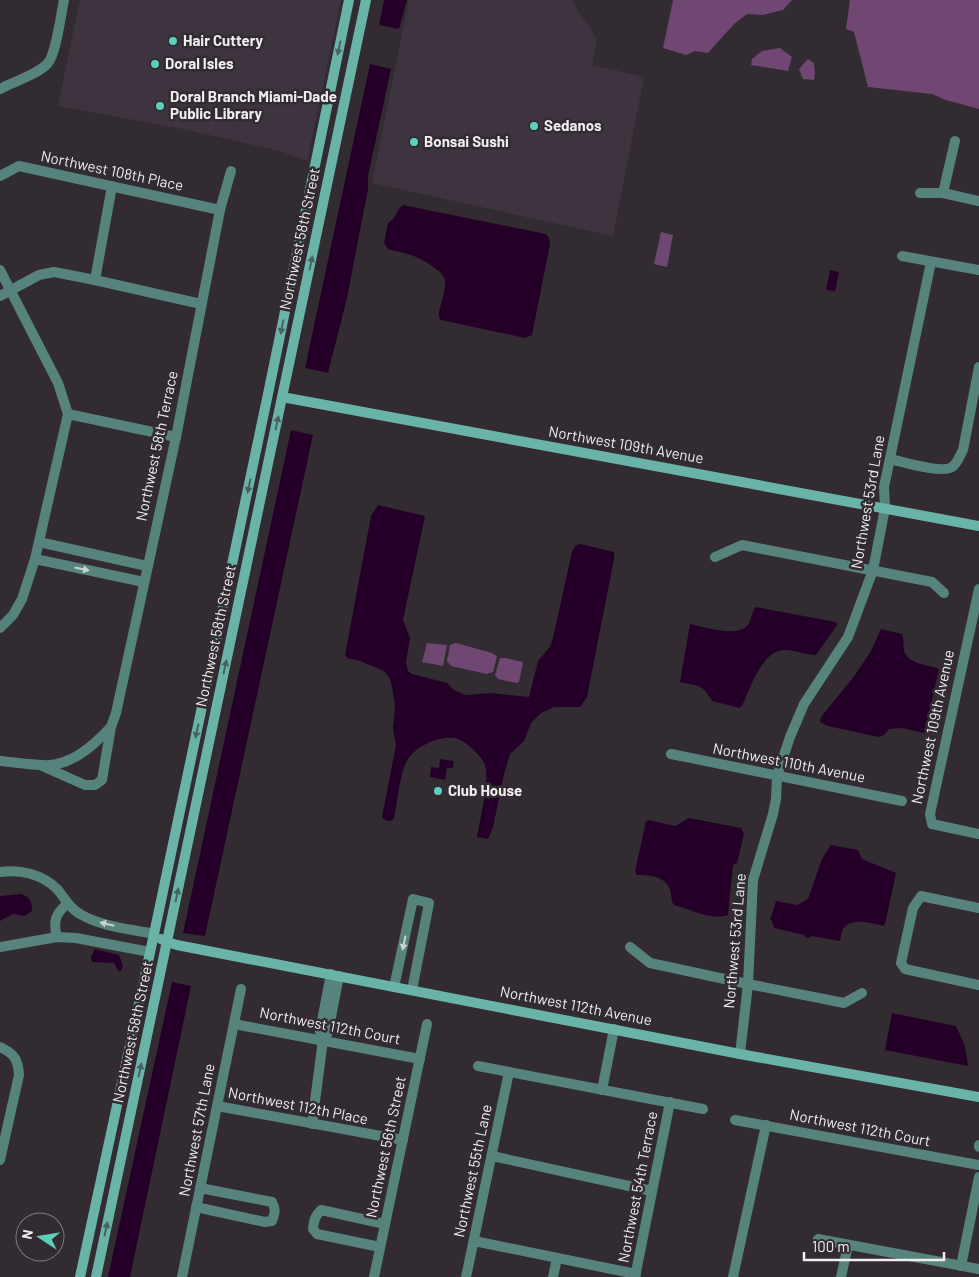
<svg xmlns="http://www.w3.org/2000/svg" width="979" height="1277" viewBox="0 0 979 1277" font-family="Barlow,sans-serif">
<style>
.built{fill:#3e343f}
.green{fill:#704773}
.water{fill:#240028}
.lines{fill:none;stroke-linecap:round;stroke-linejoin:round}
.street{stroke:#56837b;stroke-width:10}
.secondary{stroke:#69b4a7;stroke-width:10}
.oneway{fill:#486261}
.oneway2{fill:#cad2d3}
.poi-dot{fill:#5bcebc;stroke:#322c32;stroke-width:2}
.labels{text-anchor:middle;stroke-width:5;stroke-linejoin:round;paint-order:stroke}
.poi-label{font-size:15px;font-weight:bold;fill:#f0ecf0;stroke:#322c32;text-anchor:start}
.street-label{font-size:15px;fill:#f0ecf0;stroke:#322c32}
</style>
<rect width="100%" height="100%" fill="#322c32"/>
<g class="built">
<polygon points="80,0 341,0 307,161 283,152 188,130 58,106"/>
<polygon points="409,0 571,0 597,39 592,65 644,77 613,236 372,183"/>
</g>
<g class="green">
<polygon points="673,0 792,0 783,10 763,15 747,14 734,24 708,53 695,51 686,55 663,48"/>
<polygon points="850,0 979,0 979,109 946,100 932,94 868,87 854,32 846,29"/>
<polygon points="780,48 792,57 788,71 751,65 752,59 762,51"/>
<polygon points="808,59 814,63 815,73 814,80 803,79 799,69"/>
<polygon points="661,232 673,235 667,267 654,264"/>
<polygon points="427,643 447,645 443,666 422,662"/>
<polygon points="456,643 492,653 497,656 493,672 487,674 451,666 447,661 450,645"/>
<polygon points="500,658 505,658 523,662 519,682 516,683 498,679 495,675"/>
</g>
<g class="water">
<polygon points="384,0 407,0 399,29 379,25"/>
<polygon points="370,64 391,69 368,176 368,189 347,298 328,373 305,368"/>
<path d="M 403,205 L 546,234 L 549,238 L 550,244 L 532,335 L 525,338 L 441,320 L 439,317 L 439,312 C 441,303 446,290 445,280 C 444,271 420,258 411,255 C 404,252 396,252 388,249 L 384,243 L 388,223 C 396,219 396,210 403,205 Z"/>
<polygon points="830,270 839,272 835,291 826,290"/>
<polygon points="291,430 313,435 205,936 183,933"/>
<path d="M 378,505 L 425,516 L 403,620 L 410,638 L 406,662 L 408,671 L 412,674 L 447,683 L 454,690 L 465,695 L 491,693 L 529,697 L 538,661 L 550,647 L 553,638 L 572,552 L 576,545 L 581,544 L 614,552 L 614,559 L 587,697 L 580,707 L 554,707 L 541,713 L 531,723 L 524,741 L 510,754 L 504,774 L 493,827 L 488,839 L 477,837 C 480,819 490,780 485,765 C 482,756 464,739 454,738 C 439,736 416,746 408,759 C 400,771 397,804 394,819 L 390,821 L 385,820 L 382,817 L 396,745 L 393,729 L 395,706 L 393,692 L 390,679 L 384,671 L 360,661 L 347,658 L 345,655 L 371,516 Z"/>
<path d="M 756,607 L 836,622 L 837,625 L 816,655 C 805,655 795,650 785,650 C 763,649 750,688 743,704 L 740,708 L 712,701 C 703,684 698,686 680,682 L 690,624 C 705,627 736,638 748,625 C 752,620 751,612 756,607 Z"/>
<path d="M 881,629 L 902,634 C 904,640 903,645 904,651 C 909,665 927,664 939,669 L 925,732 L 923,733 L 902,728 L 889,729 L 884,735 L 878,737 L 828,726 L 820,722 L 821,717 L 855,675 L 871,651 Z"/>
<polygon points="440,759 454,761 453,768 447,768 445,780 430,777 431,767 439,768"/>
<path d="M 689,818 L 741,828 L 744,834 L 737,863 L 733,865 L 728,915 C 711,921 690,909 674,905 C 671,901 672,899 671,894 C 669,877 651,875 637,875 L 635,871 L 646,821 L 649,820 L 675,826 Z"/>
<path d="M 831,845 L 858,850 L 862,859 L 896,873 L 885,924 L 883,926 C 871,923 852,917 843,929 C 841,932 841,938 840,941 L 811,936 L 810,938 L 805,937 L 804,935 L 774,928 L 772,921 L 770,920 L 776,901 L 797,905 L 808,899 L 822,859 Z"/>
<path d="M 21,894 C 30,897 32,901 32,911 L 24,916 L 13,914 L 0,921 L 0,896 Z"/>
<polygon points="95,949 119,955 123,966 121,971 118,971 114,963 92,962 91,957"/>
<polygon points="172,982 191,986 130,1277 108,1277"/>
<polygon points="892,1013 956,1026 965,1046 968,1066 885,1050"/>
</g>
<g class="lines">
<g class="street">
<path d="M 0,89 C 13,82 39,74 48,63 C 56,54 61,14 64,0"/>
<polyline points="0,176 19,166 220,210"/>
<polyline points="920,193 943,193 979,201"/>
<polyline points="943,193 955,141"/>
<polyline points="902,256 979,270"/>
<polyline points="0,270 58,383 68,414 35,559 22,599 13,615 0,628"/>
<polyline points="95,280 112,186"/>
<polyline points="0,296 39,275 54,272 95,280 201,304"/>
<polyline points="68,414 176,437"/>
<path d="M 890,459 C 904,462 942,474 952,467 C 958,463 960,455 963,450 L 979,367"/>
<polyline points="39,542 147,566"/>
<polyline points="715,557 742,545 932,582 944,593"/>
<polyline points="35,559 144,582"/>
<polyline points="979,589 930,814 932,824 979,834"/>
<polyline points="671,754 902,801"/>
<path d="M 0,761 C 14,762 29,765 43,765 C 70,767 93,746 110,728"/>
<polyline points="40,765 85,785 95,785 102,780 111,727 116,713 176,437 220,210 231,171"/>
<path d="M 0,872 C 20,869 42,874 57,889 C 65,898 69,908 80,914 C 102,927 130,929 154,934"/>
<polyline points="979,908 921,896 913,908 901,963 905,969 979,985"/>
<path d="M 57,937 C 53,922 55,914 67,904"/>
<polyline points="0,947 57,937 76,938 150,952"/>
<polyline points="630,947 650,963 748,984 844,1003 862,993"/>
<polyline points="394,987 413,899 429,903 412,990"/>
<polyline points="234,1024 420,1059"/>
<polyline points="323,1040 320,1031 331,974"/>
<path d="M 0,1047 C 15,1054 18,1060 19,1075 L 0,1160"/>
<polyline points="740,1054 748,984 753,880 773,814 776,799 777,776 790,737 804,704 848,637 873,570 885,508 884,487 931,262"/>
<polyline points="478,1066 703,1109"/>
<polyline points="602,1090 614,1029"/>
<polyline points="217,1106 403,1140"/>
<polyline points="735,1120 979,1165"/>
<polyline points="312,1124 323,1040 328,1032 339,976"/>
<polyline points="979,1145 979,1147"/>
<polyline points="492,1156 652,1191"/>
<path d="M 196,1207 L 265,1222 L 272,1221 C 275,1213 276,1209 272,1202 L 200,1188"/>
<polyline points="818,1239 979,1269"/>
<polyline points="474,1241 636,1274"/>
<path d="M 380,1247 L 317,1234 L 313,1229 C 314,1220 315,1216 321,1210 L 385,1224"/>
<polyline points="961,1266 979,1177"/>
<polyline points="182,1277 241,989"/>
<polyline points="374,1277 427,1024"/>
<polyline points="466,1277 509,1072"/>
<polyline points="553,1277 557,1258"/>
<polyline points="635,1277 670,1102"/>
<polyline points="733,1277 766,1125"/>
<polyline points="841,1277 848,1245"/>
</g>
<g class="secondary">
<polyline points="282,397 979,526"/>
<polyline points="161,939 167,942 177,945 740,1054 979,1097"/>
<polyline points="80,1277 154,934 268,394 349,0"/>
<polyline points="96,1277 366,0"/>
</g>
</g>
<defs><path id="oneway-solid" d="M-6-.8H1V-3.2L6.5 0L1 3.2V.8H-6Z" transform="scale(1.25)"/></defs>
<g class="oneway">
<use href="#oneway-solid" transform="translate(339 48) rotate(102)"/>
<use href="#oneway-solid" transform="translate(311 263) rotate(-78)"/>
<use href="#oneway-solid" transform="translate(282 327) rotate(101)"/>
<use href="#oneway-solid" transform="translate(277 423) rotate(-78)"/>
<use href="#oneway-solid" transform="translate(249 486) rotate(102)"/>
<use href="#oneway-solid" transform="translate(225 667) rotate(-78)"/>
<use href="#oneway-solid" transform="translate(197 731) rotate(102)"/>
<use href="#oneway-solid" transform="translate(177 895) rotate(-78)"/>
<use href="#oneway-solid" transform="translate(140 1070) rotate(-78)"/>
<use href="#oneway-solid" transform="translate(106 1229) rotate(-78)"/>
</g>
<g class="oneway2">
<use href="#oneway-solid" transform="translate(82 569) rotate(12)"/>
<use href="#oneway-solid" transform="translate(107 924) rotate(-167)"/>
<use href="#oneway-solid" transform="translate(404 943) rotate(102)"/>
</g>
<g class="poi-dot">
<circle cx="173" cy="41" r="5"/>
<circle cx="155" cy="64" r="5"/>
<circle cx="160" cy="106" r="5"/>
<circle cx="534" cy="126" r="5"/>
<circle cx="414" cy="142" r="5"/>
<circle cx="438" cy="791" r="5"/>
</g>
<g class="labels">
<g class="poi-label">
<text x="183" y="46">Hair Cuttery</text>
<text x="165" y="69">Doral Isles</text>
<text x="170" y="102">Doral Branch Miami-Dade<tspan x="170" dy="17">Public Library</tspan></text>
<text x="544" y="131">Sedanos</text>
<text x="424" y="147">Bonsai Sushi</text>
<text x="448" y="796">Club House</text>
</g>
<g class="street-label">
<text transform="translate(112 171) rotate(12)" y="5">Northwest 108th Place</text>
<text transform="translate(300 239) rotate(-78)" y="5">Northwest 58th Street</text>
<text transform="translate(626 445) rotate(10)" y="5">Northwest 109th Avenue</text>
<text transform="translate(157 446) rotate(-78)" y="5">Northwest 58th Terrace</text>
<text transform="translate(868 502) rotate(-80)" y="5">Northwest 53rd Lane</text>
<text transform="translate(216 636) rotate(-78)" y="5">Northwest 58th Street</text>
<text transform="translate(933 727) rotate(-78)" y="5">Northwest 109th Avenue</text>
<text transform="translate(789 763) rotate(11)" y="5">Northwest 110th Avenue</text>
<text transform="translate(735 941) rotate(-85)" y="5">Northwest 53rd Lane</text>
<text transform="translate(576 1006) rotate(11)" y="5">Northwest 112th Avenue</text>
<text transform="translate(330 1026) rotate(11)" y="5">Northwest 112th Court</text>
<text transform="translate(133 1032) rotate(-78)" y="5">Northwest 58th Street</text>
<text transform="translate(298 1106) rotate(11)" y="5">Northwest 112th Place</text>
<text transform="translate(860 1128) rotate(11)" y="5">Northwest 112th Court</text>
<text transform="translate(197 1130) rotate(-79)" y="5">Northwest 57th Lane</text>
<text transform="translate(386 1147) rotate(-78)" y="5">Northwest 56th Street</text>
<text transform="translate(473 1171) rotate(-78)" y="5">Northwest 55th Lane</text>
<text transform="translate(638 1187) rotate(-79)" y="5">Northwest 54th Terrace</text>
</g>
</g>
<g transform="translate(40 1237) rotate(282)"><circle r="24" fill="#322c32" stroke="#7e797e"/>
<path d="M0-4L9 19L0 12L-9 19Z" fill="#5bcebc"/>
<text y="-8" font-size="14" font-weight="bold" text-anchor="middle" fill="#f0ecf0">N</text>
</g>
<path d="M804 1252v8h140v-8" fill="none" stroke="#f0ecf0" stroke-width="2.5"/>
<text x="812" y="1252" font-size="15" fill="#f0ecf0" stroke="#322c32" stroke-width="4" paint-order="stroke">100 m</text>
</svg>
